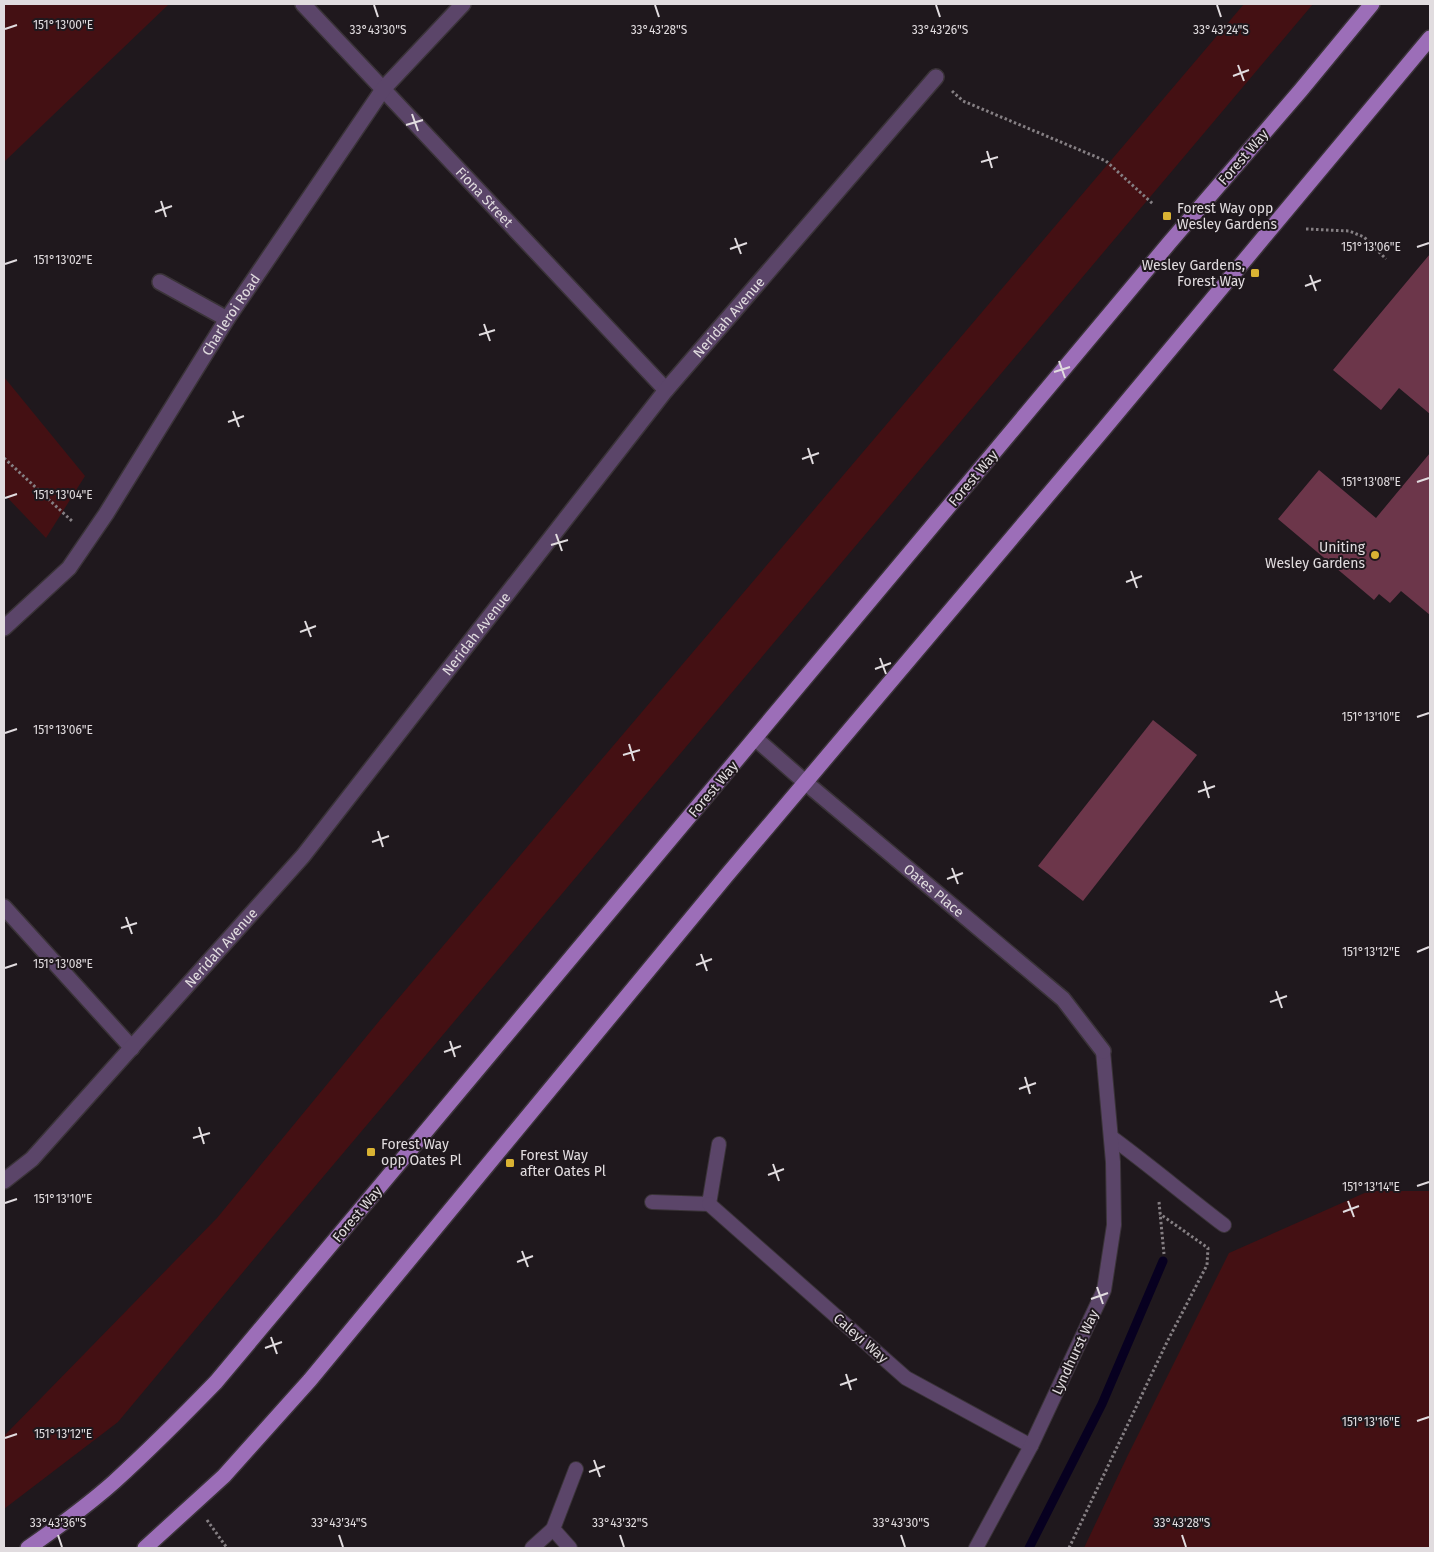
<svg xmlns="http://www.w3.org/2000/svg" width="1434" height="1552" viewBox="0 0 1434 1552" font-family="'Fira Sans',sans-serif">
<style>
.green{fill:#441013}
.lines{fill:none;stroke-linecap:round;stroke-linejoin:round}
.stream{stroke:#070020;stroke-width:9}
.building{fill:#6c364a}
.lane-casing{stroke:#3a3338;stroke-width:16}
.street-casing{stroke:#3a3338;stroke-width:18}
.primary-casing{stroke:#3a3338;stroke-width:18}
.path{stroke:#857f83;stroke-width:3;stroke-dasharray:2.5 2.5;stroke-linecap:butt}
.lane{stroke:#5b4569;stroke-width:14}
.street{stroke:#5b4569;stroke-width:15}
.primary{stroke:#9c6eb8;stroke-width:15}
.ticks{fill:none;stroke:#e1dcdf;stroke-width:2}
.poi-dot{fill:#dab333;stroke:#1f181d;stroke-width:2}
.labels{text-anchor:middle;stroke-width:4;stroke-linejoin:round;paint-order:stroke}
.street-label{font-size:14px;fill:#e1dcdf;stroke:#1f181d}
.poi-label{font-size:14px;fill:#e1dcdf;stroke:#1f181d;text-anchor:start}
.ticks-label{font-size:12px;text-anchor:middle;fill:#e1dcdf;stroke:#1f181d;stroke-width:4;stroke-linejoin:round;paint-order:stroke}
</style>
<rect width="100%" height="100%" fill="#1f181d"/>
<g class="green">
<polygon points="4,4 169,4 4,162"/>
<polygon points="1244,4 1313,4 274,1235 118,1422 4,1509 4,1436 217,1218 380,1020"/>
<polygon points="4,377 85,476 46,538 4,494"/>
<polygon points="1369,1191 1430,1191 1430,1548 1084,1548 1127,1457 1229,1253"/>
</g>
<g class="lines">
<polyline class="stream" points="1029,1548 1102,1404 1163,1261"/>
</g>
<g class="building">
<polygon points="1430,254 1430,414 1399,388 1381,410 1333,370"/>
<polygon points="1430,453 1430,615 1401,591 1390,603 1379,594 1374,600 1278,519 1319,470 1376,518"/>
<polygon points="1153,720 1197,755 1083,901 1038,866"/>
</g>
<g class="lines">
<g class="lane-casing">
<g id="lane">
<path d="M 1111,1137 C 1149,1165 1186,1196 1224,1225"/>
<polyline points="652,1202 709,1204 719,1144"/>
<polyline points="709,1204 906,1378 1031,1446"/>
<polyline points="553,1529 570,1548"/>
<polyline points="532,1548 553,1529 576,1469"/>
<polyline points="976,1548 1031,1446 1104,1290 1114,1225 1113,1162 1103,1051"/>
</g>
</g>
<g class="street-casing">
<g id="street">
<path id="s1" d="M 303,4 L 666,390"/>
<polyline points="160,282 227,319"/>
<path id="s2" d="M 4,628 L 69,568 L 106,514 L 227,319 L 384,88 L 463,4"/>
<path id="s3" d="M 755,738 L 805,782 L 1063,999 L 1103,1051"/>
<polyline points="4,907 132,1048"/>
<path id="s4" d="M 4,1181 L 32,1159 L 303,856 L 666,390 L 936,77"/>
</g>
</g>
<g class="primary-casing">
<g id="primary">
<path d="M 28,1548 C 58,1527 87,1506 114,1482 C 149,1450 183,1416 216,1382 L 1170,242 L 1301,90 L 1372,4"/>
<polyline points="145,1548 224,1476 310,1380 727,875 1103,430 1430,38"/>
</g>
</g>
<g class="path">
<polyline points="952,91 963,101 1106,161 1153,204"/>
<polyline points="1306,229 1349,231 1364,237 1386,259"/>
<polyline points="4,458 73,522"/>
<polyline points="1159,1202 1164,1254"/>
<polyline points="207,1520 227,1548"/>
<polyline points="1069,1548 1167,1342 1207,1265 1208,1248 1160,1214"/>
</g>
<use href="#lane" class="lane"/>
<use href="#street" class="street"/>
<use href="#primary" class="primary"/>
</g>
<path class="ticks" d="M 374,5 L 378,17M 655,5 L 659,17M 936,5 L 940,17M 1217,5 L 1221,17M 5,29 L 17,25M 1238,65 L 1244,81M 1233,76 L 1249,70M 412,114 L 418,131M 406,125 L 423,120M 987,151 L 992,168M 981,162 L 998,157M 161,201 L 166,217M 155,212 L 172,206M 735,238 L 741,254M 1417,247 L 1429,243M 730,249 L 747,243M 5,264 L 17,260M 1310,275 L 1316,291M 1305,286 L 1321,280M 484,324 L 490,341M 479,335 L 495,330M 1059,361 L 1065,378M 1054,372 L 1070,367M 233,411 L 239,427M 228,422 L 244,416M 808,448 L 813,464M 802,459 L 819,453M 1417,482 L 1429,478M 5,498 L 17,494M 556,534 L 562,551M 551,545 L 568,540M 1131,571 L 1137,588M 1126,582 L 1142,576M 305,621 L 311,637M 300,632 L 316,626M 880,658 L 886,674M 875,669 L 891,663M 1417,717 L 1429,713M 5,733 L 17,729M 629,744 L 634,761M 623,755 L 640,750M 1204,781 L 1209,798M 1198,792 L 1215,786M 378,831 L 383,847M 372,842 L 389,836M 952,868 L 958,884M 947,879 L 963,873M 126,917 L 132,934M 121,928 L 137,923M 1417,952 L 1429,947M 701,954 L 707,971M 696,965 L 712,959M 5,968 L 17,964M 1276,991 L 1282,1008M 1270,1002 L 1287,996M 450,1041 L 455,1057M 444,1052 L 461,1046M 1025,1077 L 1030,1094M 1019,1089 L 1036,1083M 199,1127 L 204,1144M 193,1138 L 210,1133M 773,1164 L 779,1181M 768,1175 L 784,1169M 1417,1186 L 1429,1182M 1348,1201 L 1354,1217M 5,1203 L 17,1199M 1343,1212 L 1359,1206M 522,1251 L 528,1267M 517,1262 L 533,1256M 1097,1287 L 1103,1304M 1091,1299 L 1108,1293M 271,1337 L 277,1354M 265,1348 L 282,1342M 846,1374 L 851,1390M 840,1385 L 857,1379M 1417,1421 L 1429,1417M 5,1438 L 17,1434M 594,1460 L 600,1477M 589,1472 L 605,1466M 58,1535 L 62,1547M 339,1535 L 343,1547M 620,1535 L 624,1547M 901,1535 L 905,1547M 1182,1535 L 1186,1547"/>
<g class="poi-dot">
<rect x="1162" y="211" width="10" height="10" rx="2.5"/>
<rect x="1250" y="268" width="10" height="10" rx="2.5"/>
<circle cx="1375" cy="555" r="5"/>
<rect x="366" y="1147" width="10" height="10" rx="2.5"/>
<rect x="505" y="1158" width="10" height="10" rx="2.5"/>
</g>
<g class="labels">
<g class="street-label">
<text transform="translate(1243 157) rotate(-49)" y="5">Forest Way</text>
<text dy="5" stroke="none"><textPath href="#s1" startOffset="265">Fiona Street</textPath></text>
<text dy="5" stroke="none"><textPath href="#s2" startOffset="389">Charleroi Road</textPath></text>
<text dy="5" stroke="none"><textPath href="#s4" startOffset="1129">Neridah Avenue</textPath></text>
<text transform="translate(973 478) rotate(-50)" y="5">Forest Way</text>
<text dy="5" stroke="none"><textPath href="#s4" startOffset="724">Neridah Avenue</textPath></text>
<text transform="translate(713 789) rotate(-50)" y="5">Forest Way</text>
<text dy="5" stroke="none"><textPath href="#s3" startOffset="235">Oates Place</textPath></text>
<text dy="5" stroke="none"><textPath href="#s4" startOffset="319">Neridah Avenue</textPath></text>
<text transform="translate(357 1214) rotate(-50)" y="5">Forest Way</text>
<text transform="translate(861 1338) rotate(41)" y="5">Caleyi Way</text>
<text transform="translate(1075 1352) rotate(-65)" y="5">Lyndhurst Way</text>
</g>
<g class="poi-label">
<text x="1177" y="213">Forest Way opp<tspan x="1177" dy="16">Wesley Gardens</tspan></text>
<text x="1245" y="270" text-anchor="end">Wesley Gardens,<tspan x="1245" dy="16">Forest Way</tspan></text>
<text x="1365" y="552" text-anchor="end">Uniting<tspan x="1365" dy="16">Wesley Gardens</tspan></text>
<text x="381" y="1149">Forest Way<tspan x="381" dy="16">opp Oates Pl</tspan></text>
<text x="520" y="1160">Forest Way<tspan x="520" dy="16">after Oates Pl</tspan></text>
</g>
</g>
<g class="ticks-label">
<text x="63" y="29">151°13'00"E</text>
<text x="940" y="34">33°43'26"S</text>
<text x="1221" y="34">33°43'24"S</text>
<text x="378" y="34">33°43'30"S</text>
<text x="659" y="34">33°43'28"S</text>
<text x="1371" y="251">151°13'06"E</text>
<text x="63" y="264">151°13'02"E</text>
<text x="1371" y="486">151°13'08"E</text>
<text x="63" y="499">151°13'04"E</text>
<text x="1371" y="721">151°13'10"E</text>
<text x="63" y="734">151°13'06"E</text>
<text x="1371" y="956">151°13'12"E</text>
<text x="63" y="968">151°13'08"E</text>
<text x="1371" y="1191">151°13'14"E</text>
<text x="63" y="1203">151°13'10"E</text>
<text x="1371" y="1426">151°13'16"E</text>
<text x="63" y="1438">151°13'12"E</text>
<text x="58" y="1527">33°43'36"S</text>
<text x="339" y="1527">33°43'34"S</text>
<text x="620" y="1527">33°43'32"S</text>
<text x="901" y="1527">33°43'30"S</text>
<text x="1182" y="1527">33°43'28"S</text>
</g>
<rect width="1434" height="1552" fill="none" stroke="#e1dcdf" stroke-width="10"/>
</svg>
